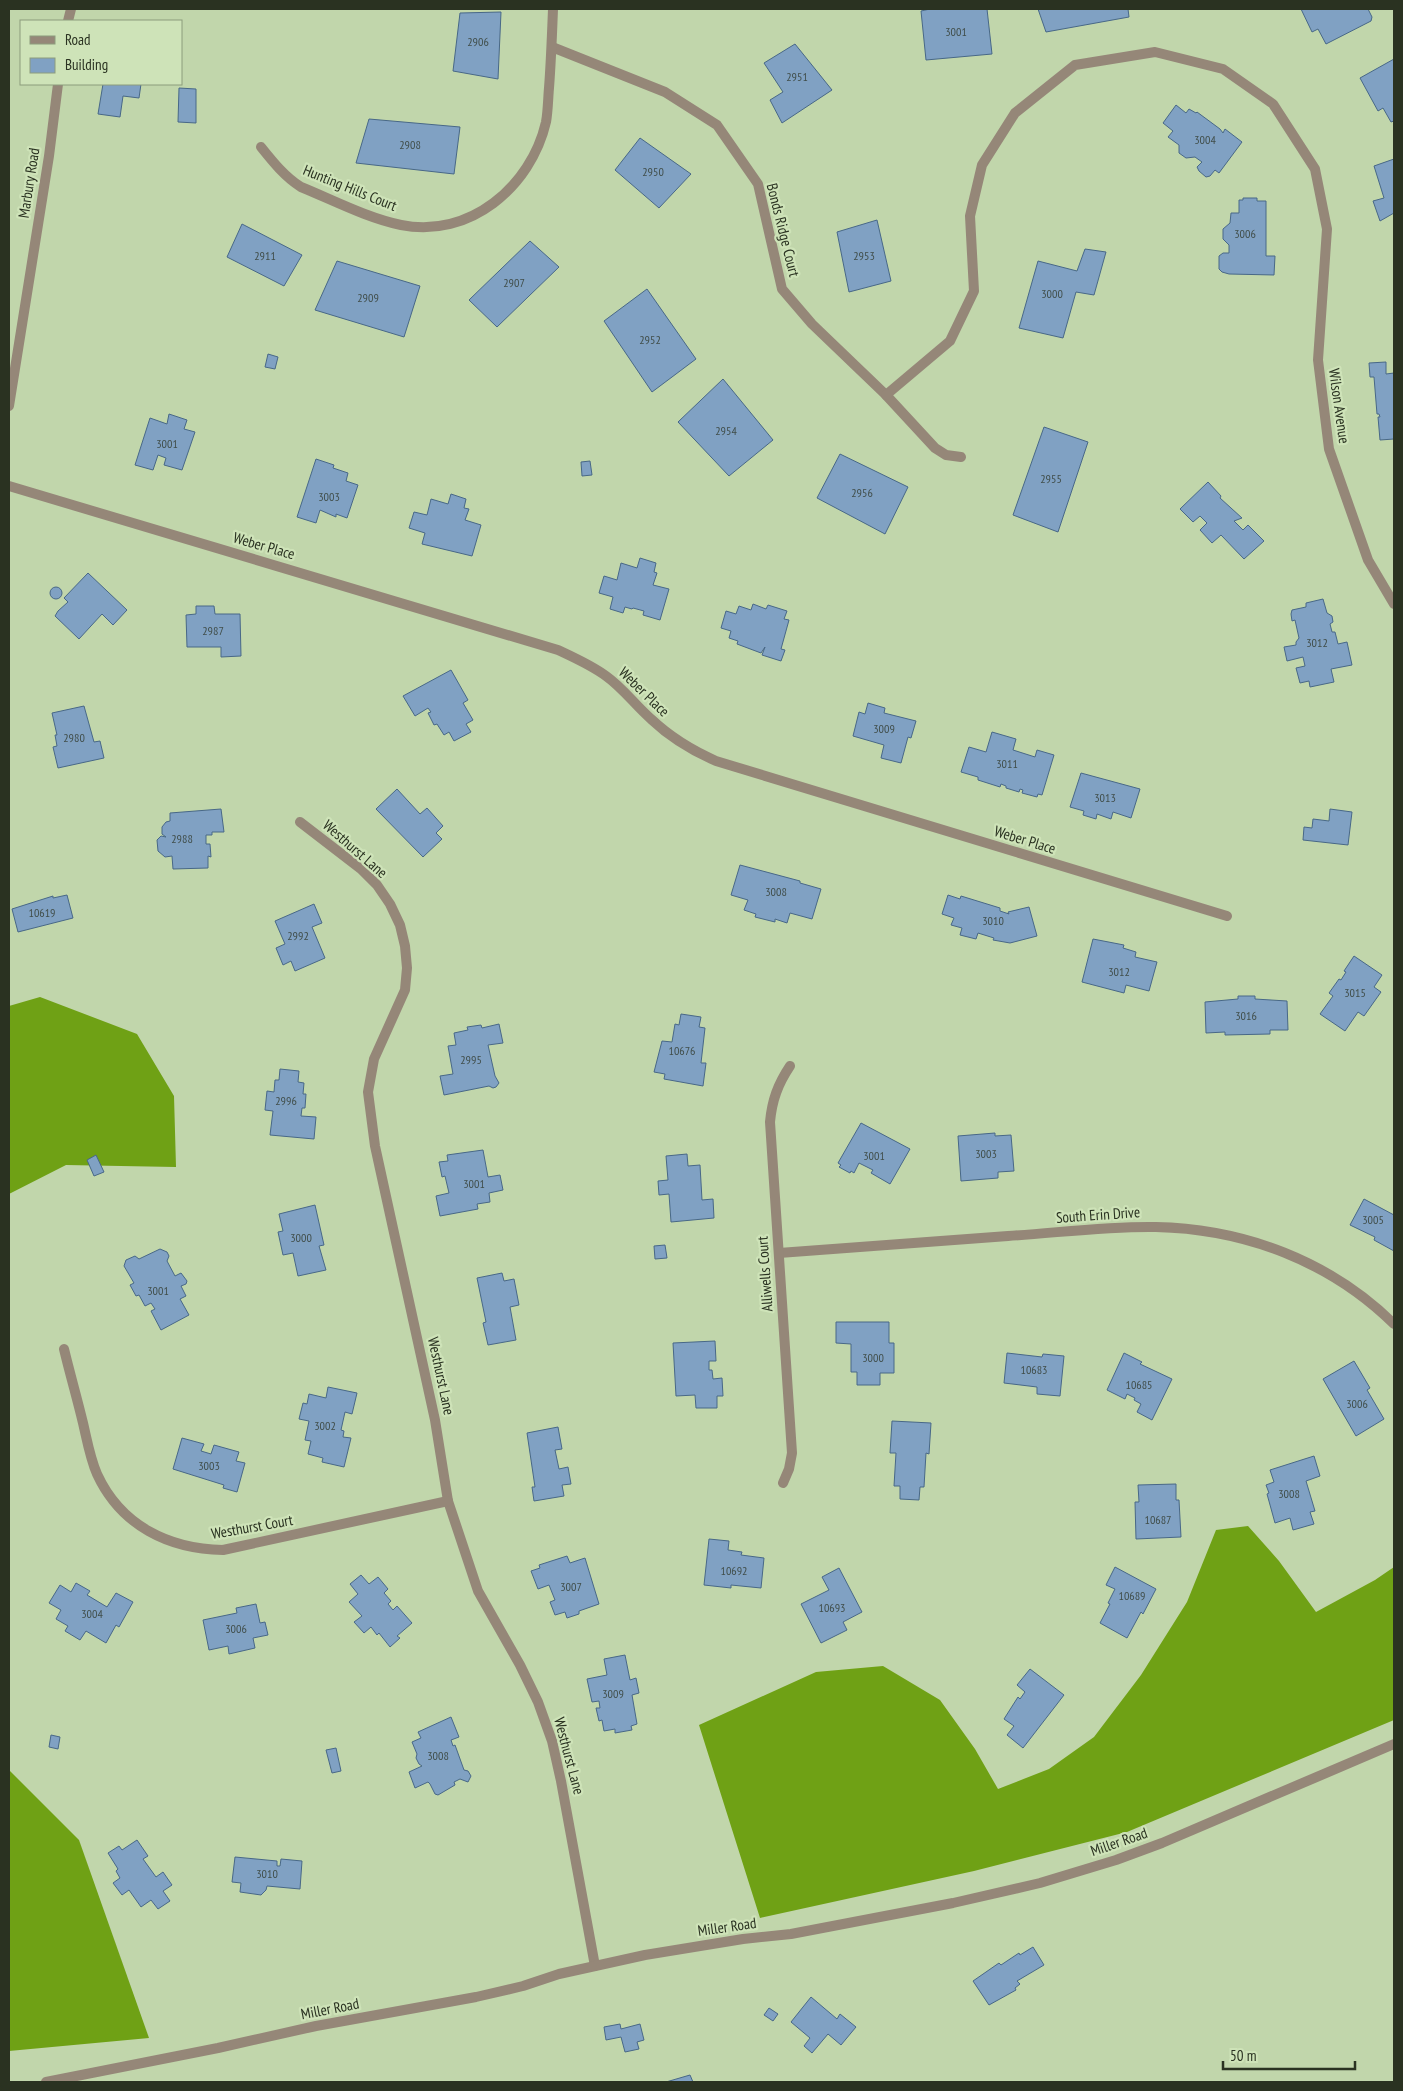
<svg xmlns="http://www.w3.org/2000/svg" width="1403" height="2091" viewBox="0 0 1403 2091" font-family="'PT Sans Narrow',sans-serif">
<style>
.forest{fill:#6fa115}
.building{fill:#80a1c3;stroke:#486887}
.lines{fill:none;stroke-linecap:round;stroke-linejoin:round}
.minor{stroke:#958778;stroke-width:10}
.tertiary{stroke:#958778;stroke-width:10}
.labels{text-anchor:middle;stroke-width:4.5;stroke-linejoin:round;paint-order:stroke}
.number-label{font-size:12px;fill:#404e4a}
.street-label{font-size:15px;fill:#2a3221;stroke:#cee3b8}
</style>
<rect width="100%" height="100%" fill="#c1d6ab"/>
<g class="forest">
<polygon points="40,997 137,1034 174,1096 176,1167 66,1165 9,1194 9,1006"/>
<polygon points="1248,1526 1279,1561 1316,1612 1375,1580 1394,1567 1394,1720 1127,1832 974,1871 760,1918 699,1725 816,1672 883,1666 940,1700 975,1749 998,1789 1049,1769 1094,1737 1141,1675 1187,1602 1216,1530"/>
<polygon points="9,1770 79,1840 149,2038 9,2051"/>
</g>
<g class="building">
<polygon points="930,9 987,9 992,54 926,60 921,11"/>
<polygon points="1038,9 1128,9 1129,17 1046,32"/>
<polygon points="1301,9 1368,9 1372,17 1371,21 1326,44 1318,29 1312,32"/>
<polygon points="501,12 498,79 453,71 460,13"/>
<polygon points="795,44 832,90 782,123 770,100 783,92 764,63"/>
<polygon points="1394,59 1394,121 1391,122 1383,108 1378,111 1360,78"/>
<polygon points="103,84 141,84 139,98 123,96 120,117 98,114"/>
<polygon points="179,88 196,89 196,123 178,122"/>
<polygon points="1176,105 1186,113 1189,109 1196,113 1197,112 1220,129 1223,133 1225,129 1242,142 1219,173 1215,170 1210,176 1206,177 1199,171 1197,167 1202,162 1195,157 1186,158 1179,153 1179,145 1168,137 1173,131 1163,123"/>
<polygon points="369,119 460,127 454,174 356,163"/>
<polygon points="640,138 691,174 659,208 615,170"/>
<polygon points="1394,159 1394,213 1380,221 1373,201 1384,198 1374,166"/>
<polygon points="1243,198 1257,198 1257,201 1266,201 1266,256 1275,256 1274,275 1229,274 1222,272 1219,269 1219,256 1223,253 1229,253 1229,245 1223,239 1223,229 1230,223 1231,213 1239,213 1239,200 1243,200"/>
<polygon points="877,220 891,281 849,292 837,232"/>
<polygon points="242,224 302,255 284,286 227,257"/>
<polygon points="530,241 559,267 497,327 469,300"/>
<polygon points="1085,249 1106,252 1094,295 1076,292 1063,338 1019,328 1038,261 1077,271"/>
<polygon points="337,261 420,286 404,337 315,310"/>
<polygon points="647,289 696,359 652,392 604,321"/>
<polygon points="268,354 278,357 275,369 265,367"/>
<polygon points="1386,362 1386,374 1394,373 1394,439 1380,440 1378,417 1380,417 1379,414 1377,414 1374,377 1370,377 1369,363"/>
<polygon points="723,379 773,440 729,476 678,422"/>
<polygon points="169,414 187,420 184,429 195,432 182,470 164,465 166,458 158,455 153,470 135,465 150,418 167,424"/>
<polygon points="1044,427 1088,442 1058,532 1013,515"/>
<polygon points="840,454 908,487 885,534 817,498"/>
<polygon points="316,459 334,465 333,468 348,473 346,481 358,485 347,518 336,514 336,517 320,510 316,523 297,517"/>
<polygon points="590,461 592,475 582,476 581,462"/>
<polygon points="1208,482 1221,496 1220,498 1242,518 1234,521 1243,530 1248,525 1264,541 1244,559 1221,535 1212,543 1200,530 1207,523 1200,516 1193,522 1180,509"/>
<polygon points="451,494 466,499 464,508 469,509 465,520 481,525 472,556 422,544 425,533 409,528 414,512 427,515 431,499 448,504"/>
<polygon points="640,558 656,563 654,572 657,573 653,585 669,589 660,620 643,615 644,611 633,608 632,609 625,607 623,613 610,609 613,597 599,593 604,576 617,580 621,563 637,568"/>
<polygon points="88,573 127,610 113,625 102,614 79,639 55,616 58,611 68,602 64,598"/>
<circle cx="56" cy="593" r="6"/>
<polygon points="1323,599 1327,613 1332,616 1333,622 1330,624 1332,632 1335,632 1338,644 1347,642 1352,665 1331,669 1334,682 1310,687 1309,681 1300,683 1296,668 1305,666 1303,657 1287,661 1284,647 1296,645 1296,642 1299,638 1295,620 1292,621 1291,614 1292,610 1306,607 1306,603"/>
<polygon points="753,604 766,609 768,605 787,611 784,619 789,620 781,649 785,650 781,661 762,655 765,647 761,653 737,644 738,641 729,638 731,631 721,628 726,611 736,614 739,606 751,610"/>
<polygon points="196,606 214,606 215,614 240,614 241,656 221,657 221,647 187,647 186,615 196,614"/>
<polygon points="451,670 468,700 463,703 473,720 466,724 471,732 454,741 449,732 444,735 437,724 434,725 428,713 431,712 428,708 415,716 403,696"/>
<polygon points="868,703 885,708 884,713 916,721 911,738 908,737 901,763 881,758 884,745 853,736 859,712 865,714"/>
<polygon points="84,706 94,742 100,741 104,758 58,768 53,747 57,746 55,735 57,735 52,713"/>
<polygon points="992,732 1016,739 1013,750 1035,757 1037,750 1054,755 1042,795 1038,794 1037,797 1022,793 1023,790 1020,789 1019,792 1006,788 1006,786 1001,784 1000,787 978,780 978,777 961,772 969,747 986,752"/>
<polygon points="1081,773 1140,789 1131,818 1113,812 1111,819 1097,814 1096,819 1083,815 1084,811 1070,807"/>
<polygon points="397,789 420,814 427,808 443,826 436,833 442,839 423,857 376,809"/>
<polygon points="221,809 224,832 212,832 212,835 206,835 206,844 210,844 211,857 208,856 208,868 173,869 172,856 165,857 158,851 157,840 161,836 166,837 162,834 162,827 166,822 170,821 170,813"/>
<polygon points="1330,809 1352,812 1348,845 1303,840 1304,827 1312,828 1313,819 1329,821"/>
<polygon points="740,865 800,881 800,883 821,889 812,919 790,913 787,923 775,919 775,922 755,917 756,914 744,910 748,900 731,895"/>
<polygon points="67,895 73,918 18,932 12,909 53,896 53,898"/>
<polygon points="948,895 960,899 961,896 1000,908 1000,911 1009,914 1008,912 1029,907 1037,936 1010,943 993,940 994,938 978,933 976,939 960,935 962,928 951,925 954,918 942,914"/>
<polygon points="314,904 322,923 312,927 325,958 295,971 291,961 283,965 276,948 285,944 275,921"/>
<polygon points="1093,939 1124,945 1123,948 1136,952 1135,957 1157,962 1149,991 1126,985 1124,993 1082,982"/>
<polygon points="1354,956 1382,975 1374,987 1381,992 1364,1016 1358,1012 1345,1031 1320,1014 1333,996 1329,993 1339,979 1341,980 1346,972 1344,971"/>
<polygon points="1238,996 1255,996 1255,999 1287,1001 1288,1030 1270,1030 1270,1034 1225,1035 1225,1032 1206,1033 1205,1002 1238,999"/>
<polygon points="681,1014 701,1017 699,1027 705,1028 701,1063 706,1063 703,1086 664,1079 665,1074 654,1072 662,1041 672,1042 675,1024 679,1025"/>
<polygon points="499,1024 503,1043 488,1045 495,1076 499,1083 496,1087 493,1088 489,1086 444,1095 440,1076 453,1074 448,1046 456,1045 454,1033 468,1030 467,1027 481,1025 482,1028"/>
<polygon points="280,1069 299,1071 298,1082 304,1083 303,1094 306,1094 305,1108 302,1108 301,1116 316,1117 314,1139 270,1135 273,1111 265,1110 267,1091 274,1092 275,1080 279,1080"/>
<polygon points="861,1123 910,1149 890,1184 871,1173 873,1170 859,1163 854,1173 851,1171 850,1173 839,1167 841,1165 838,1163"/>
<polygon points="995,1133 995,1136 1011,1135 1014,1171 998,1172 998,1178 961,1181 958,1136"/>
<polygon points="483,1150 488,1177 500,1175 503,1190 489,1193 490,1202 477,1204 478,1209 440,1216 436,1196 449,1193 445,1176 442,1177 439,1162 448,1161 447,1155"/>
<polygon points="687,1154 688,1166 700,1165 702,1200 713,1199 714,1218 671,1222 669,1194 659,1195 658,1181 668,1180 666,1156"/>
<polygon points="96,1155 104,1172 94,1176 87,1160"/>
<polygon points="1364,1199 1394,1215 1394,1251 1374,1240 1375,1237 1350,1225"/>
<polygon points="315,1205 324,1245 319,1246 326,1270 298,1276 293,1253 283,1255 278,1232 283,1231 279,1214"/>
<polygon points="665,1245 667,1258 655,1259 654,1246"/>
<polygon points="160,1249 167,1252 169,1256 167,1261 175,1276 181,1273 187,1281 186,1284 181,1286 186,1296 180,1299 189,1315 161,1330 151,1311 155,1309 151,1303 145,1306 139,1295 136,1296 130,1285 134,1283 124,1266 126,1260 135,1256 139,1259"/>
<polygon points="502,1273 504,1281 514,1279 519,1305 510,1307 516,1340 488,1345 483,1323 486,1322 477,1278"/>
<polygon points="836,1322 889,1322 889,1343 894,1343 894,1373 880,1373 880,1385 857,1385 857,1372 851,1372 851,1344 836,1343"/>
<polygon points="715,1341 716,1361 709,1361 709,1370 712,1370 713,1379 722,1378 723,1396 717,1396 717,1408 696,1408 695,1395 676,1396 673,1343"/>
<polygon points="1007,1353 1042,1357 1043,1354 1064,1356 1060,1396 1037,1394 1037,1387 1004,1383"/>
<polygon points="1124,1353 1142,1362 1140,1364 1172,1379 1152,1420 1137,1412 1141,1404 1134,1400 1135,1398 1127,1394 1125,1399 1107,1390"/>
<polygon points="1354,1361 1370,1388 1367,1390 1384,1419 1356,1436 1323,1379"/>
<polygon points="328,1387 357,1393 352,1414 345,1412 341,1430 344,1431 343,1437 351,1438 344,1467 322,1462 323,1458 308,1454 311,1441 305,1440 309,1421 299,1419 303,1403 307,1404 309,1394 326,1398"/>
<polygon points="892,1421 931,1423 929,1454 926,1453 924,1487 920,1487 919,1500 900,1499 900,1486 894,1486 896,1453 890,1453"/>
<polygon points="558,1427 562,1449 555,1450 559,1469 568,1467 571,1484 562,1485 564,1496 534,1501 532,1487 535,1487 527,1433"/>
<polygon points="182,1438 204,1444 201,1451 211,1454 214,1445 239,1452 236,1461 245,1463 237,1492 223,1488 224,1485 173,1469"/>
<polygon points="1314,1456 1320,1476 1306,1481 1315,1511 1310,1512 1314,1524 1293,1530 1290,1518 1275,1523 1267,1494 1269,1493 1266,1485 1274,1482 1270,1470"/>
<polygon points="1176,1484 1176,1500 1179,1500 1181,1537 1136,1539 1135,1502 1139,1502 1138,1485"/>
<polygon points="709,1539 729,1541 728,1550 742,1552 741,1555 764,1558 761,1588 731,1585 731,1588 704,1585"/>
<polygon points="567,1556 570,1563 585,1558 599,1604 579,1611 579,1614 567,1618 565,1612 555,1615 550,1602 555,1600 549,1585 538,1589 531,1571 540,1568 539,1565"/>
<polygon points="1115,1567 1156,1589 1143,1614 1141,1612 1127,1638 1100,1623 1110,1604 1108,1603 1115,1589 1106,1585"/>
<polygon points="839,1568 862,1612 843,1622 847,1630 821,1643 801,1604 829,1590 822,1577"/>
<polygon points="361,1575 369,1584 378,1577 388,1589 384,1593 391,1601 388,1604 393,1610 397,1606 412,1623 397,1636 400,1638 390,1647 379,1633 377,1635 371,1627 364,1633 354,1622 362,1616 349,1602 358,1594 350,1584"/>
<polygon points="76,1583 90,1591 87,1595 107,1607 116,1593 133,1602 119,1627 116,1625 106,1643 86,1631 80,1640 65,1631 68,1626 56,1619 61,1610 49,1603 60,1585 71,1592"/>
<polygon points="256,1604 260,1623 265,1622 268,1635 253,1638 255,1648 229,1654 228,1646 209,1650 203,1620 237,1613 236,1608"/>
<polygon points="625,1655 630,1680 636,1678 639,1693 632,1695 637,1724 631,1726 632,1730 615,1733 615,1729 604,1731 602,1720 599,1721 596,1708 600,1708 599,1701 592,1702 587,1679 607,1675 604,1659"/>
<polygon points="1030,1669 1064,1695 1023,1748 1007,1735 1014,1726 1004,1719 1018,1697 1020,1699 1025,1692 1017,1685"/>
<polygon points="451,1717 459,1737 451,1740 453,1746 455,1745 464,1770 468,1771 471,1776 468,1782 460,1779 454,1782 455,1785 438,1795 435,1794 430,1784 428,1782 415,1788 409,1772 422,1766 419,1764 416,1758 417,1754 412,1742 421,1738 418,1732"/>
<polygon points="51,1735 60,1737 58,1749 49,1747"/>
<polygon points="336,1748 341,1771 332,1773 326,1750"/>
<polygon points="137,1840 148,1856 143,1859 156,1877 163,1872 172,1885 163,1891 170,1901 158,1909 151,1900 141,1907 129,1890 122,1895 113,1883 120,1878 116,1871 118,1869 108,1853 119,1846 122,1850"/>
<polygon points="235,1857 277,1861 277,1866 280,1866 281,1859 302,1861 300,1889 267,1886 266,1890 261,1895 240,1892 241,1883 232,1882"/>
<polygon points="1033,1947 1044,1965 1017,1981 1020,1984 1015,1988 1016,1990 989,2005 973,1981 999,1963 1001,1965 1019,1953 1020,1955"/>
<polygon points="811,1997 837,2019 840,2014 856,2027 841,2045 828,2034 812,2053 804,2046 810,2038 791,2022"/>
<polygon points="769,2008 778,2014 773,2021 764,2015"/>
<polygon points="620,2024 621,2029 640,2024 644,2040 637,2042 639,2049 625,2052 621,2037 606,2040 604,2027"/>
<polygon points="690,2075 693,2082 666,2082"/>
</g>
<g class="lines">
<g class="minor">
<polyline points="68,21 71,9"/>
<polyline points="552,47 665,92 717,125 758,184 782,289 812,324 886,395 935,448 946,455 961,457"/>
<path d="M 261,147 C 273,162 285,177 301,187 C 333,200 367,218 401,225 C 469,239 531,187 546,122 C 548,111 548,99 549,88 C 551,62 552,35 553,9"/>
<polyline points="886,395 950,341 974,291 970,216 982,165 1015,113 1075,65 1155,52 1223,69 1273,104 1315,169 1327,229 1318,360 1329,449 1368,560 1394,604"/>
<polyline points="9,406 49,156 58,84"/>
<path d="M 9,486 L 558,650 C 575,658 591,665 606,676 C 623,688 635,705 651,719 C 670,737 691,750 716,761 L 1227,916"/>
<polyline points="300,822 361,869 377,885 390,904 400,925 405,946 407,968 405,990 374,1059 368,1092 375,1146 435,1420 448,1501 478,1591 520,1665 538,1702 552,1741 561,1781 595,1966"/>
<path d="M 779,1253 C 855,1247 932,1242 1008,1236 C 1057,1233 1107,1226 1156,1227 C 1245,1229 1330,1261 1394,1324"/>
<path d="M 64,1349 C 70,1374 77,1398 83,1423 C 87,1440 90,1458 97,1474 C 121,1526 169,1549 223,1550 L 448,1501"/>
<path d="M 783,1483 L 789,1469 L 792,1453 L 770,1122 C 772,1100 778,1084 790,1066"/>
</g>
<polyline class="tertiary" points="46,2082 218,2048 316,2026 476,1997 523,1986 559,1974 645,1955 743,1939 791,1934 953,1903 1040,1883 1116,1860 1162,1843 1394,1744"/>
</g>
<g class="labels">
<g class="number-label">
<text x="956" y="36">3001</text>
<text x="478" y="46">2906</text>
<text x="797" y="81">2951</text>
<text x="1205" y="144">3004</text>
<text x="410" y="149">2908</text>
<text x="653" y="176">2950</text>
<text x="1245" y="238">3006</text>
<text x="265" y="260">2911</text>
<text x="864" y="260">2953</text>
<text x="514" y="287">2907</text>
<text x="1052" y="298">3000</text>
<text x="368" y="302">2909</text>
<text x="650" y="344">2952</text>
<text x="726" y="435">2954</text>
<text x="167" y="448">3001</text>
<text x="1051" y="483">2955</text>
<text x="862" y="497">2956</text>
<text x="329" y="501">3003</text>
<text x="213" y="635">2987</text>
<text x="1317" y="647">3012</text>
<text x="884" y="733">3009</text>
<text x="74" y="742">2980</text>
<text x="1007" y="768">3011</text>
<text x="1105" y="802">3013</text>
<text x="182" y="843">2988</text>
<text x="776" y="896">3008</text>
<text x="42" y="917">10619</text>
<text x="993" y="925">3010</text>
<text x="298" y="940">2992</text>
<text x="1119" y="976">3012</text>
<text x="1355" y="997">3015</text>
<text x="1246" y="1020">3016</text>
<text x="682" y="1055">10676</text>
<text x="471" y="1064">2995</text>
<text x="286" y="1105">2996</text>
<text x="986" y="1158">3003</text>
<text x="874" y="1160">3001</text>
<text x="474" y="1188">3001</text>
<text x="1373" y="1224">3005</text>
<text x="301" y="1242">3000</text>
<text x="158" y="1295">3001</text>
<text x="873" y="1362">3000</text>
<text x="1034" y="1374">10683</text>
<text x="1139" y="1389">10685</text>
<text x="1357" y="1408">3006</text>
<text x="325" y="1430">3002</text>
<text x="209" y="1470">3003</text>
<text x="1289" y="1498">3008</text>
<text x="1158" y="1524">10687</text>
<text x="734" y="1575">10692</text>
<text x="571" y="1591">3007</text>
<text x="1132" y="1600">10689</text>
<text x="832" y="1612">10693</text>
<text x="92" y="1618">3004</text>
<text x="236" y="1633">3006</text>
<text x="613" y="1698">3009</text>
<text x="438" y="1760">3008</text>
<text x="267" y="1878">3010</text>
</g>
<g class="street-label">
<text transform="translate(29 183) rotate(-81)" y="5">Marbury Road</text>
<text transform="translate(350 188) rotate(22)" y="5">Hunting Hills Court</text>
<text transform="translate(783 230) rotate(76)" y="5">Bonds Ridge Court</text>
<text transform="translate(1339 406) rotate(82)" y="5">Wilson Avenue</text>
<text transform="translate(264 546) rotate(16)" y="5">Weber Place</text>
<text transform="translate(644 692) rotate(44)" y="5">Weber Place</text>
<text transform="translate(1025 840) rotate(17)" y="5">Weber Place</text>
<text transform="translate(355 849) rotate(41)" y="5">Westhurst Lane</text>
<text transform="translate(1098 1215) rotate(-4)" y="5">South Erin Drive</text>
<text transform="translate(765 1274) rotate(-94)" y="5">Alliwells Court</text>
<text transform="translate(441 1376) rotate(78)" y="5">Westhurst Lane</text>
<text transform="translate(252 1527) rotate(-10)" y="5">Westhurst Court</text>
<text transform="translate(569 1756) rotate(75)" y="5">Westhurst Lane</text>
<text transform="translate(1119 1842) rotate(-19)" y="5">Miller Road</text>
<text transform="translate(727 1927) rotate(-8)" y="5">Miller Road</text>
<text transform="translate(330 2009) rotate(-11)" y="5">Miller Road</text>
</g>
</g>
<rect width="1403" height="2091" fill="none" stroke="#2a3221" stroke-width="20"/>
<rect x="20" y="20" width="162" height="65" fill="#cee3b8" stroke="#8c9c7c"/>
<rect x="30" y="36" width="25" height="8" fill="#958778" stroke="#8c9c7c"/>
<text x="65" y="45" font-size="15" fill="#2a3221">Road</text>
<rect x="30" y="58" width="25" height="15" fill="#80a1c3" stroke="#8c9c7c"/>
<text x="65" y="70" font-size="15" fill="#2a3221">Building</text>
<path d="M1223 2061v8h132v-8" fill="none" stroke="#2a3221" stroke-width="2.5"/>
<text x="1230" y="2061" font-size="15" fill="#2a3221" stroke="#cee3b8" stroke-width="4" paint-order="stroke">50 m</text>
</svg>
